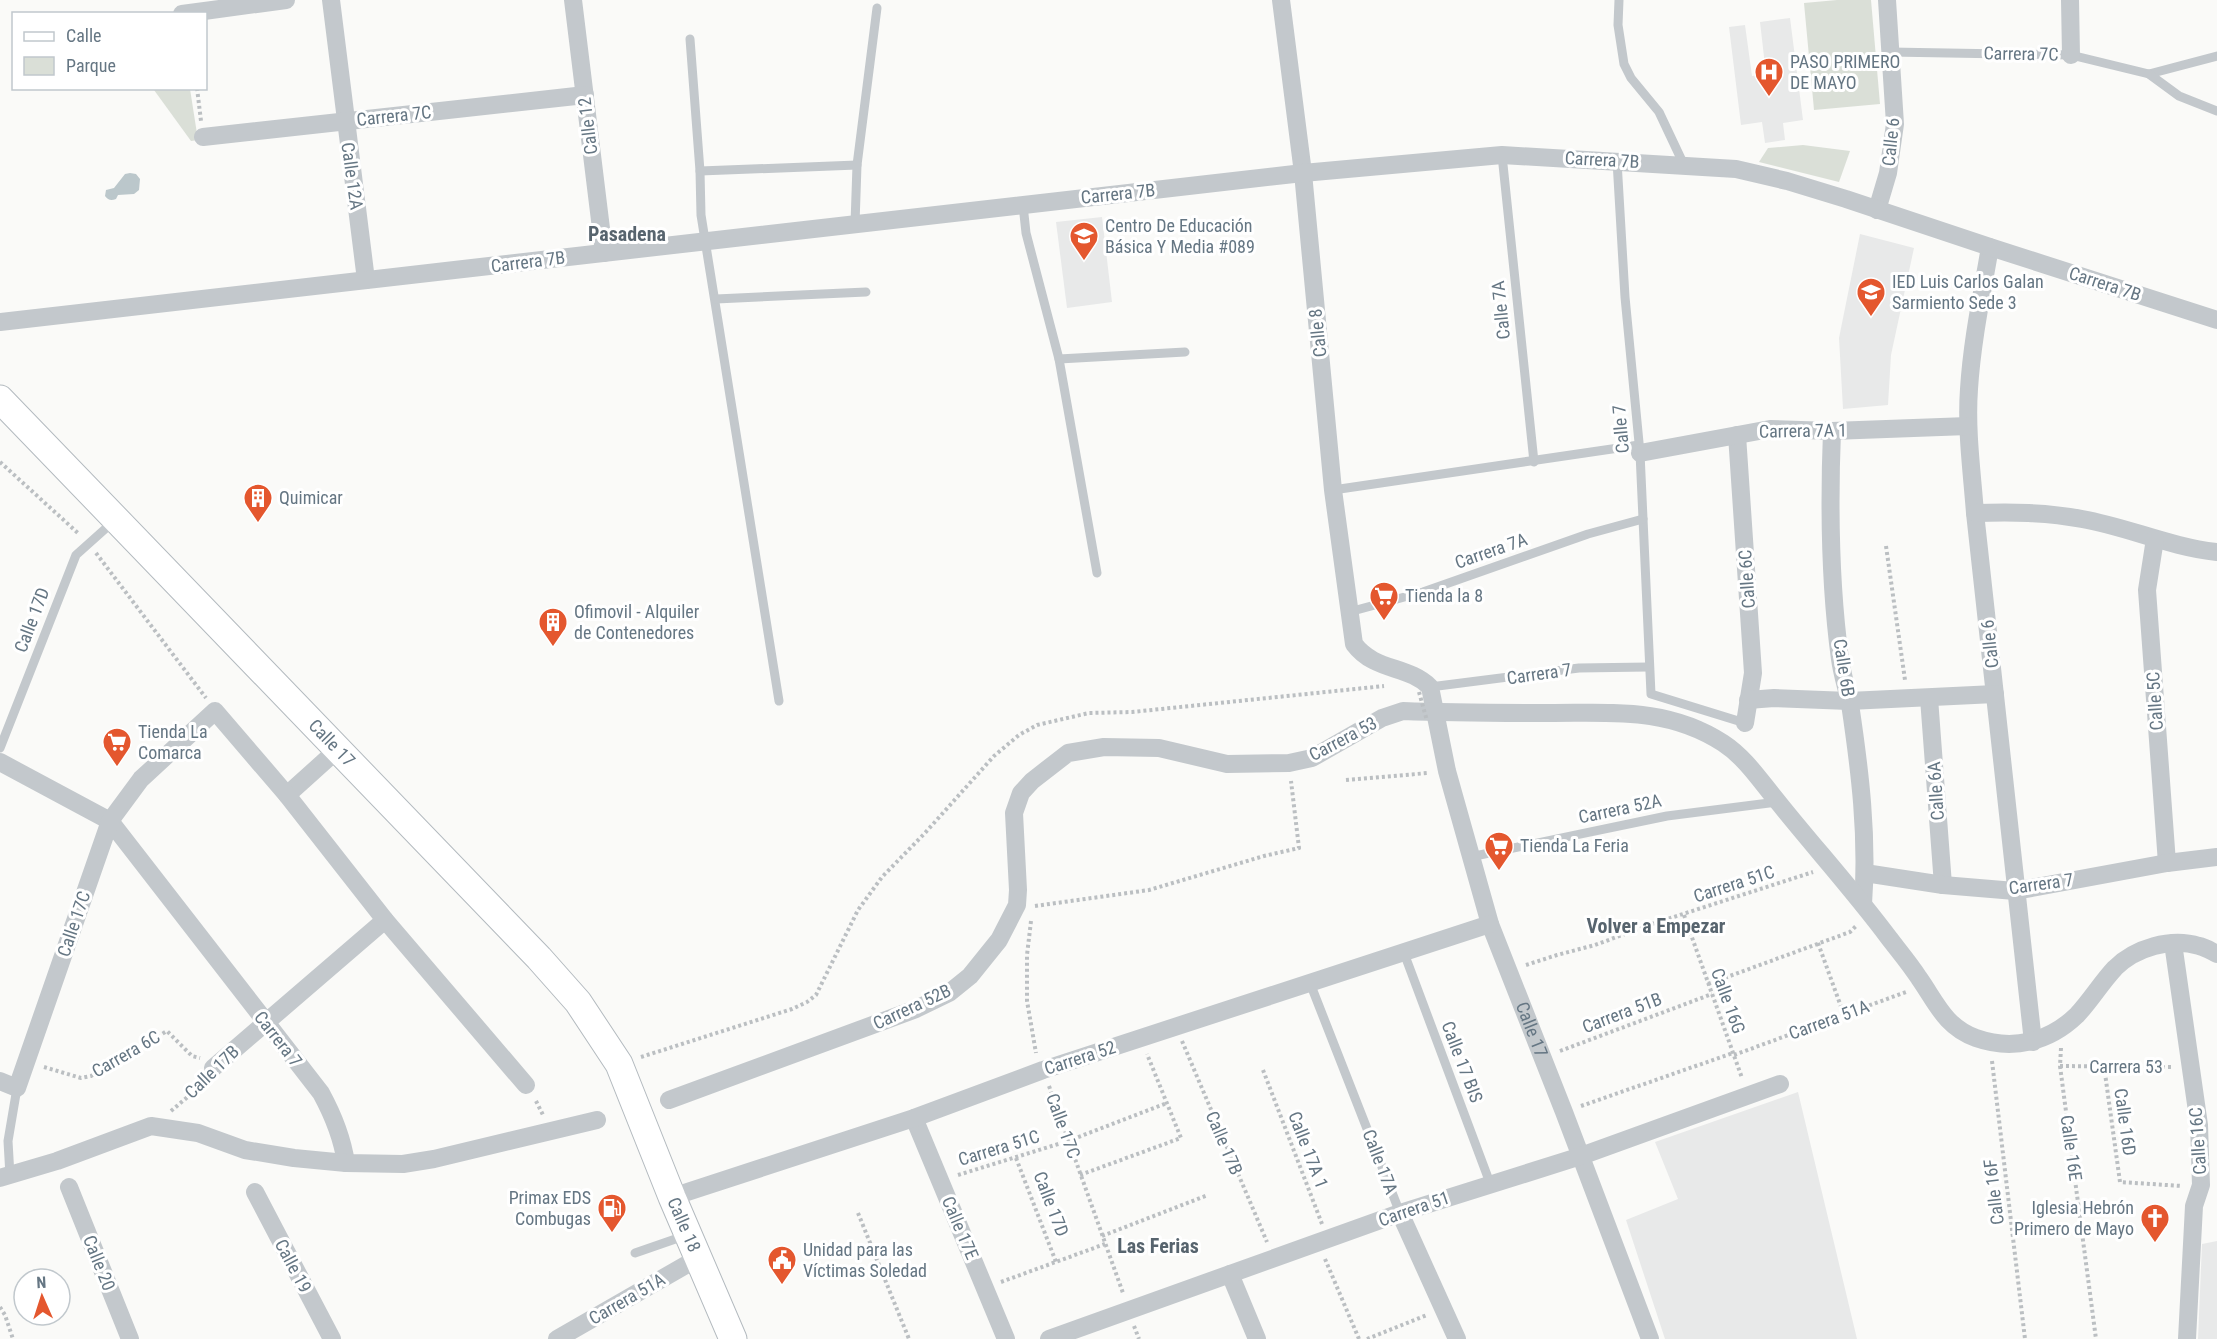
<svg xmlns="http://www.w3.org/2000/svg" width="2217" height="1339" viewBox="0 0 2217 1339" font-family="'Roboto Condensed',sans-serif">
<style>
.built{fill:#e8e9e9}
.green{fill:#dadfd7}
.water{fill:#bbc7cb}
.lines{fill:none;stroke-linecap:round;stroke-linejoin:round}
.secondary-casing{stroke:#b3babf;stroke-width:29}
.path{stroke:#bbbfc2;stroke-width:4;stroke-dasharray:3 3;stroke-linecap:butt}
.lane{stroke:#c3c8cc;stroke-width:9}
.street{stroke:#c3c8cc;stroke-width:18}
.secondary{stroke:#fff;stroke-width:27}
.path-bridge{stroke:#bbbfc2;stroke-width:4;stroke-dasharray:3 3;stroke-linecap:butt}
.labels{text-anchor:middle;stroke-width:6;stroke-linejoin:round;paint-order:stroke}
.street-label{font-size:18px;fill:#657683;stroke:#fff}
.poi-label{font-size:18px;fill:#657683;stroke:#fff;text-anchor:start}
.neighbourhood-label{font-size:20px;font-weight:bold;fill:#57646e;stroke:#fff}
</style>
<rect width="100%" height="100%" fill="#fafaf8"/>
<g class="built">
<polygon points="1790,18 1803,120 1783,123 1785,140 1765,143 1762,122 1741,125 1729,27 1745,25 1752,76 1766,74 1760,22"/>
<polygon points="1102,217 1112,302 1067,308 1056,222"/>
<polygon points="1860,234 1914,248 1891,355 1888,405 1843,409 1839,338"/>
<polygon points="1798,1092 1857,1339 1665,1339 1626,1220 1678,1199 1655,1142"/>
<polygon points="2217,1241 2217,1339 2198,1339 2202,1244"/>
</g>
<g class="green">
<polygon points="1837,0 1871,0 1880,104 1814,110 1804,3"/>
<polygon points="168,88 190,89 198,140 191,141 154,90"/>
<polygon points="1803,145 1850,151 1839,182 1759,162 1768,148"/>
</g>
<path class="water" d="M 130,173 L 136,174 L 140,179 L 139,190 L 134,194 L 118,195 L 116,199 C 111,201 108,200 105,196 L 106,190 L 114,188 L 125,174 Z"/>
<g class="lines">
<g class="secondary-casing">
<g id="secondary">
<path id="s2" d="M 0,399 L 539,958 L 578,1002 L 619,1064 L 672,1197 L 733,1339"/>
</g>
</g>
<g class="path">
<polyline points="197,88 201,121"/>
<polyline points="0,462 79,534"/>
<polyline points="1886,546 1905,680"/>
<polyline points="96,553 206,698"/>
<polyline points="1346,780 1428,773"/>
<polyline points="1035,906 1149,890 1264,856 1299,848 1291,781"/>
<polyline points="1684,915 1742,1078"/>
<polyline points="1031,921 1027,955 1027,1001 1036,1053"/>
<polyline points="1818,943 1844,1015"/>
<polyline points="1526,965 1557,955 1595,945 1652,924 1813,872"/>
<polyline points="1708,984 1850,932 1857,925"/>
<polyline points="1182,1041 1267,1242"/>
<polyline points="2061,1048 2060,1066 2096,1339"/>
<polyline points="1560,1051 1712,994"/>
<polyline points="1734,1055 1906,992"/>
<polyline points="641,1057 792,1009 807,1002 816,995 858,910 882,877 925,833 994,756 1019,735 1037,725 1089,713 1132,712 1384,686"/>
<polyline points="1992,1061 2025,1339"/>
<polyline points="2060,1066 2173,1067"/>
<polyline points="2104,1066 2120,1182 2182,1186"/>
<polyline points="44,1067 81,1078 91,1076 167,1031 192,1056 200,1058"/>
<polyline points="1263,1070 1322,1224"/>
<polyline points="1049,1086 1123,1293"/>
<polyline points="536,1101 543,1115"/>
<polyline points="1581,1106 1733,1053"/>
<polyline points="171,1111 204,1083"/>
<polyline points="1016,1158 1056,1262"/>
<polyline points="958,1175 1068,1141 1167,1103"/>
<polyline points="1080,1175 1181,1138 1147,1054"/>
<polyline points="858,1213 909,1339"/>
<polyline points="1102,1236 1208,1195"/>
<polyline points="1325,1259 1359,1339"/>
<polyline points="1001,1282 1105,1244"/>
<polyline points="0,1307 5,1315 13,1339"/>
<polyline points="1134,1326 1139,1339"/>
<polyline points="1367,1339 1427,1315"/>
</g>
<g class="lane">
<polyline points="1619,0 1618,25 1624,64 1631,78 1659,112 1684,165"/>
<polyline points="690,39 700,171 701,215 779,701"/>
<polyline points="1890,52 2071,55 2149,74 2217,56"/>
<polyline points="2149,74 2179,96 2217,111"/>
<polyline points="1502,155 1534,462"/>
<polyline points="1617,161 1625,297 1640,453 1651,694 1745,723"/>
<polyline points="700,171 857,165"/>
<polyline points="1023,205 1026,233 1059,359 1097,573"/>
<polyline points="855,224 857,165 877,8"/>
<polyline points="716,299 866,292"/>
<polyline points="1059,359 1185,352"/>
<polyline points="1333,490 1639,445"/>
<polyline points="1349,612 1423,592 1588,534 1643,519"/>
<polyline points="1430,687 1579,668 1648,667"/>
<polyline points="0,748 76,555 114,521"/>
<polyline points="1470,857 1667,816 1777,802"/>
<polyline points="1404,953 1490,1183"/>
<polyline points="1310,983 1400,1213"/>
<polyline points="10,1176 8,1141 17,1088"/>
<polyline points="635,1253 687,1235"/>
</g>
<g class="street">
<polyline points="331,0 366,280"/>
<polyline points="573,0 604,253"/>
<path id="s1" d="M 1281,0 L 1303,173 L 1333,490 L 1354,644 C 1375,672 1408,665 1430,687 L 1447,771 L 1490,924 L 1564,1112 L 1650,1339"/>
<polyline points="2070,0 2071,55"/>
<polyline points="182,14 286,0"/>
<polyline points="203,137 585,95"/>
<polyline points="1877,210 1888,173 1895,124 1887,0"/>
<path d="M 1990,247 C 1982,294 1972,341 1969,389 C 1966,430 1972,472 1975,513 L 2033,1042"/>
<polyline points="0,322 1303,173 1502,155 1736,169 1787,181 1846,199 1990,247 2217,320"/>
<path d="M 1832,431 C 1829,506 1830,585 1840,659 C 1842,674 1847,689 1850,704 C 1860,771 1868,836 1863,904"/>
<polyline points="1737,435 1753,673 1745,723"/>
<polyline points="1640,453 1770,429 1832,431 1968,426"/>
<path d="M 1975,513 C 2011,512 2046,512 2082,519 C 2128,527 2170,547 2217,552"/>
<polyline points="2155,539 2147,590 2167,863"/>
<polyline points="1929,698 1943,885"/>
<polyline points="1748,700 1774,698 1849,701 1995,694"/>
<path d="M 0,762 L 110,821 L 321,1093 C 333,1115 342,1136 346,1163"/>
<polyline points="287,795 337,750"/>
<polyline points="1865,873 1943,885 2015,891 2167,863 2217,857"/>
<polyline points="2173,943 2199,1125 2201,1185 2194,1206 2187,1339"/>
<polyline points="213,1068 385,920"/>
<polyline points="0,1081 17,1088 110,821 141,779 215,711 287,795 385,920 526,1085"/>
<path d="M 669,1100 L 916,1009 L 949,993 L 970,976 L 999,940 L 1017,905 L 1018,890 L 1014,813 L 1021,793 L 1032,781 L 1068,753 L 1104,747 L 1159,748 L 1227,764 L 1289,763 L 1312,758 L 1382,718 L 1403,711 C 1454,713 1504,713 1554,713 C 1615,713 1669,708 1723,743 C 1746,758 1761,782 1778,802 C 1814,847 1854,891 1889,938 C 1899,951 1910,964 1919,978 C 1936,1002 1945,1027 1976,1038 C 2013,1051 2049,1042 2077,1015 C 2091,1000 2101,983 2115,968 C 2135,948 2171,937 2199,946 C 2205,947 2211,951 2217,954"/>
<polyline points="914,1118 1006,1339"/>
<polyline points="0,1178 57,1161 151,1126 198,1133 245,1150 294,1158 346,1163 403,1164 434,1159 597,1120"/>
<polyline points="69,1187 130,1339"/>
<polyline points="255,1192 332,1339"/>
<polyline points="672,1197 914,1118 1043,1070 1490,924"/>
<polyline points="1400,1213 1457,1339"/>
<polyline points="1230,1274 1257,1339"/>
<polyline points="557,1339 698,1258"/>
<polyline points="1049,1339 1400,1213 1581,1156 1780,1084"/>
</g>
<use href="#secondary" class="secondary"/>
<polyline class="path-bridge" points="1419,692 1427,721"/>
</g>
<defs>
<g id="hospital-pin" transform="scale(1.5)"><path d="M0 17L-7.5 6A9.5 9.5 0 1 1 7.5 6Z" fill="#e4572e" stroke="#fff"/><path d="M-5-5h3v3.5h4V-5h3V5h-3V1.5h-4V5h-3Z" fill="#fff"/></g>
<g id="school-pin" transform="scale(1.5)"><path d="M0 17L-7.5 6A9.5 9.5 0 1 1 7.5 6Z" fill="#e4572e" stroke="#fff"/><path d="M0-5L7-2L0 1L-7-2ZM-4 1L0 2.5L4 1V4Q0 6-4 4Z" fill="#fff"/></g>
<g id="building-pin" transform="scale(1.5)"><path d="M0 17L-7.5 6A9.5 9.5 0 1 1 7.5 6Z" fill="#e4572e" stroke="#fff"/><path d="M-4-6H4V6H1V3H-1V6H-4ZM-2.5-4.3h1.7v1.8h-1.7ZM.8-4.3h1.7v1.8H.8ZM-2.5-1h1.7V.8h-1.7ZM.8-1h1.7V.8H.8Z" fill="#fff"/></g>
<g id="supermarket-pin" transform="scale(1.5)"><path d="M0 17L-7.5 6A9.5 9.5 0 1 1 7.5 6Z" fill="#e4572e" stroke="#fff"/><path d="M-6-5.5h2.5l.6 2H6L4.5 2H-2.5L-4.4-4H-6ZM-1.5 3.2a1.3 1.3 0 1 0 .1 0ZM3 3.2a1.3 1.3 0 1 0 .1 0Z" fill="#fff"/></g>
<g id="fuel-pin" transform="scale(1.5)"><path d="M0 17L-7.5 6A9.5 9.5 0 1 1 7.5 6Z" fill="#e4572e" stroke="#fff"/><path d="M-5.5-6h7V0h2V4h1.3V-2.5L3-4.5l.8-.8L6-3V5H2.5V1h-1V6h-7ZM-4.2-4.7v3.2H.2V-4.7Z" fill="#fff"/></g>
<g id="church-pin" transform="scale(1.5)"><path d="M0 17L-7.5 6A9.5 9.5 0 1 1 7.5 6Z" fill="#e4572e" stroke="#fff"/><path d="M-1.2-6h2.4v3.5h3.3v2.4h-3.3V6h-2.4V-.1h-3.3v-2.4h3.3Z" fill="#fff"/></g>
<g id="civic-pin" transform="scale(1.5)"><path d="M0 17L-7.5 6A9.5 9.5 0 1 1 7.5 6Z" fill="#e4572e" stroke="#fff"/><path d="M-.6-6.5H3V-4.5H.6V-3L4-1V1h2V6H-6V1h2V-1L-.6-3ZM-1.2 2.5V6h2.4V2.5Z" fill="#fff"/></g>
</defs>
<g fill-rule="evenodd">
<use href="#hospital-pin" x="1769" y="72"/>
<use href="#school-pin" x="1084" y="236"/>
<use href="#school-pin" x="1871" y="292"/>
<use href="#building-pin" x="258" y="498"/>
<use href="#supermarket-pin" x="1384" y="596"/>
<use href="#building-pin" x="553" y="622"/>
<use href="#supermarket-pin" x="117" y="742"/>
<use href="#supermarket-pin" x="1499" y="846"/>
<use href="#fuel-pin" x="612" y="1208"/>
<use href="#church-pin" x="2155" y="1218"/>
<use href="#civic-pin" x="782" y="1260"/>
</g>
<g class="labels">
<g class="street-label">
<text transform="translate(2021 54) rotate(1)" y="6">Carrera 7C</text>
<text transform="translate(394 116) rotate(-6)" y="6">Carrera 7C</text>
<text transform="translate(588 126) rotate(-97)" y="6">Calle 12</text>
<text transform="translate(1891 142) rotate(-84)" y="6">Calle 6</text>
<text transform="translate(1602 160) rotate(3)" y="6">Carrera 7B</text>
<text transform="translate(352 176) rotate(82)" y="6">Calle 12A</text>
<text transform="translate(1118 194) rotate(-6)" y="6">Carrera 7B</text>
<text transform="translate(528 262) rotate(-7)" y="6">Carrera 7B</text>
<text transform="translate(2105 284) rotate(18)" y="6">Carrera 7B</text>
<text transform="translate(1501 310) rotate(-96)" y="6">Calle 7A</text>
<text transform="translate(1318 333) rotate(-96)" y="6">Calle 8</text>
<text transform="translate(1621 429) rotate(-95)" y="6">Calle 7</text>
<text transform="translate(1803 431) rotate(-1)" y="6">Carrera 7A 1</text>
<text transform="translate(1491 551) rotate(-19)" y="6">Carrera 7A</text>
<text transform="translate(1747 579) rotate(-94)" y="6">Calle 6C</text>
<text transform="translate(32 620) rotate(-69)" y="6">Calle 17D</text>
<text transform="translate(1990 644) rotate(-96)" y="6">Calle 6</text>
<text transform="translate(1844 668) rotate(81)" y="6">Calle 6B</text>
<text transform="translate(1539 674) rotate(-8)" y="6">Carrera 7</text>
<text transform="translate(2155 701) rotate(-94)" y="6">Calle 5C</text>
<text transform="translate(1343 739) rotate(-28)" y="6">Carrera 53</text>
<text dy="6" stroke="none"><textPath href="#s2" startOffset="478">Calle 17</textPath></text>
<text transform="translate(1936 791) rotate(-94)" y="6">Calle 6A</text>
<text transform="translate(1620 809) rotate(-12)" y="6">Carrera 52A</text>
<text transform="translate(1734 884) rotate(-18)" y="6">Carrera 51C</text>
<text transform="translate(2041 884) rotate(-8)" y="6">Carrera 7</text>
<text transform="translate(74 924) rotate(-71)" y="6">Calle 17C</text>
<text transform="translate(1728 1001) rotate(70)" y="6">Calle 16G</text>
<text transform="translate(912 1007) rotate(-25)" y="6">Carrera 52B</text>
<text transform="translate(1622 1013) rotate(-21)" y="6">Carrera 51B</text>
<text transform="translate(1829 1020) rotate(-20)" y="6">Carrera 51A</text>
<text dy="6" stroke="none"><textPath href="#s1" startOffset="1095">Calle 17</textPath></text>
<text transform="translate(278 1039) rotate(52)" y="6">Carrera 7</text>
<text transform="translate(126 1054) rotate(-30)" y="6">Carrera 6C</text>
<text transform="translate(1080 1058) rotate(-18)" y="6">Carrera 52</text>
<text transform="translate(1462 1062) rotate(69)" y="6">Calle 17 BIS</text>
<text x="2126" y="1073">Carrera 53</text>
<text transform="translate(212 1072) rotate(-44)" y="6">Calle 17B</text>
<text transform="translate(2125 1122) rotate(82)" y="6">Calle 16D</text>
<text transform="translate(1063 1126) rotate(70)" y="6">Calle 17C</text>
<text transform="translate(2198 1141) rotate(-94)" y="6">Calle 16C</text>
<text transform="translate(1224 1143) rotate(67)" y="6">Calle 17B</text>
<text transform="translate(999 1148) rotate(-17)" y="6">Carrera 51C</text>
<text transform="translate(2071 1148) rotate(82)" y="6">Calle 16E</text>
<text transform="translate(1308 1150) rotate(69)" y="6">Calle 17A 1</text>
<text transform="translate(1380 1162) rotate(69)" y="6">Calle 17A</text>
<text transform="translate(1994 1192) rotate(-97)" y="6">Calle 16F</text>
<text transform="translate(1051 1204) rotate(69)" y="6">Calle 17D</text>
<text transform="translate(1414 1209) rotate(-19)" y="6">Carrera 51</text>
<text dy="6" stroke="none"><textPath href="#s2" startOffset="1083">Calle 18</textPath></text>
<text transform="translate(960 1228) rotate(67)" y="6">Calle 17E</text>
<text transform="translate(99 1263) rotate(68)" y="6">Calle 20</text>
<text transform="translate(293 1266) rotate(62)" y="6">Calle 19</text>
<text transform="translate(627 1299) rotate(-30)" y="6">Carrera 51A</text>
</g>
<g class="poi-label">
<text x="1790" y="68">PASO PRIMERO<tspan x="1790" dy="21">DE MAYO</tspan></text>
<text x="1105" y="232">Centro De Educación<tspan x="1105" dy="21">Básica Y Media #089</tspan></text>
<text x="1892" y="288">IED Luis Carlos Galan<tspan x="1892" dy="21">Sarmiento Sede 3</tspan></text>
<text x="279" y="504">Quimicar</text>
<text x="1405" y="602">Tienda la 8</text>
<text x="574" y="618">Ofimovil - Alquiler<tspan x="574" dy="21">de Contenedores</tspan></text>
<text x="138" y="738">Tienda La<tspan x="138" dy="21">Comarca</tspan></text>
<text x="1520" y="852">Tienda La Feria</text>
<text x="591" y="1204" text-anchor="end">Primax EDS<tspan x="591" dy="21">Combugas</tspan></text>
<text x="2134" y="1214" text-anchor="end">Iglesia Hebrón<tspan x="2134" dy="21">Primero de Mayo</tspan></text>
<text x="803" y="1256">Unidad para las<tspan x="803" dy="21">Víctimas Soledad</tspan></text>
</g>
<g class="neighbourhood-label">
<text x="627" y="241">Pasadena</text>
<text x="1656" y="933">Volver a Empezar</text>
<text x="1158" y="1253">Las Ferias</text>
</g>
</g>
<rect x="12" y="12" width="195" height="78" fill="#ffffff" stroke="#c1c8cd" stroke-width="1.5"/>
<rect x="24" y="32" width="30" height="9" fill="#ffffff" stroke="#c1c8cd" stroke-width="1.5"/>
<text x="66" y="42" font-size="18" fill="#657683">Calle</text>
<rect x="24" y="57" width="30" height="18" fill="#dadfd7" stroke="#c1c8cd" stroke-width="1.5"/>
<text x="66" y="72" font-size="18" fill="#657683">Parque</text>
<g transform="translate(42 1297) rotate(357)"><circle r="28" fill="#ffffff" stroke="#c1c8cd" stroke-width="1.5"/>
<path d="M0-4.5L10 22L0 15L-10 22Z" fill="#e4572e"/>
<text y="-9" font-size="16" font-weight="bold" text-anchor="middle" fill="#657683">N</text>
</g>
</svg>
